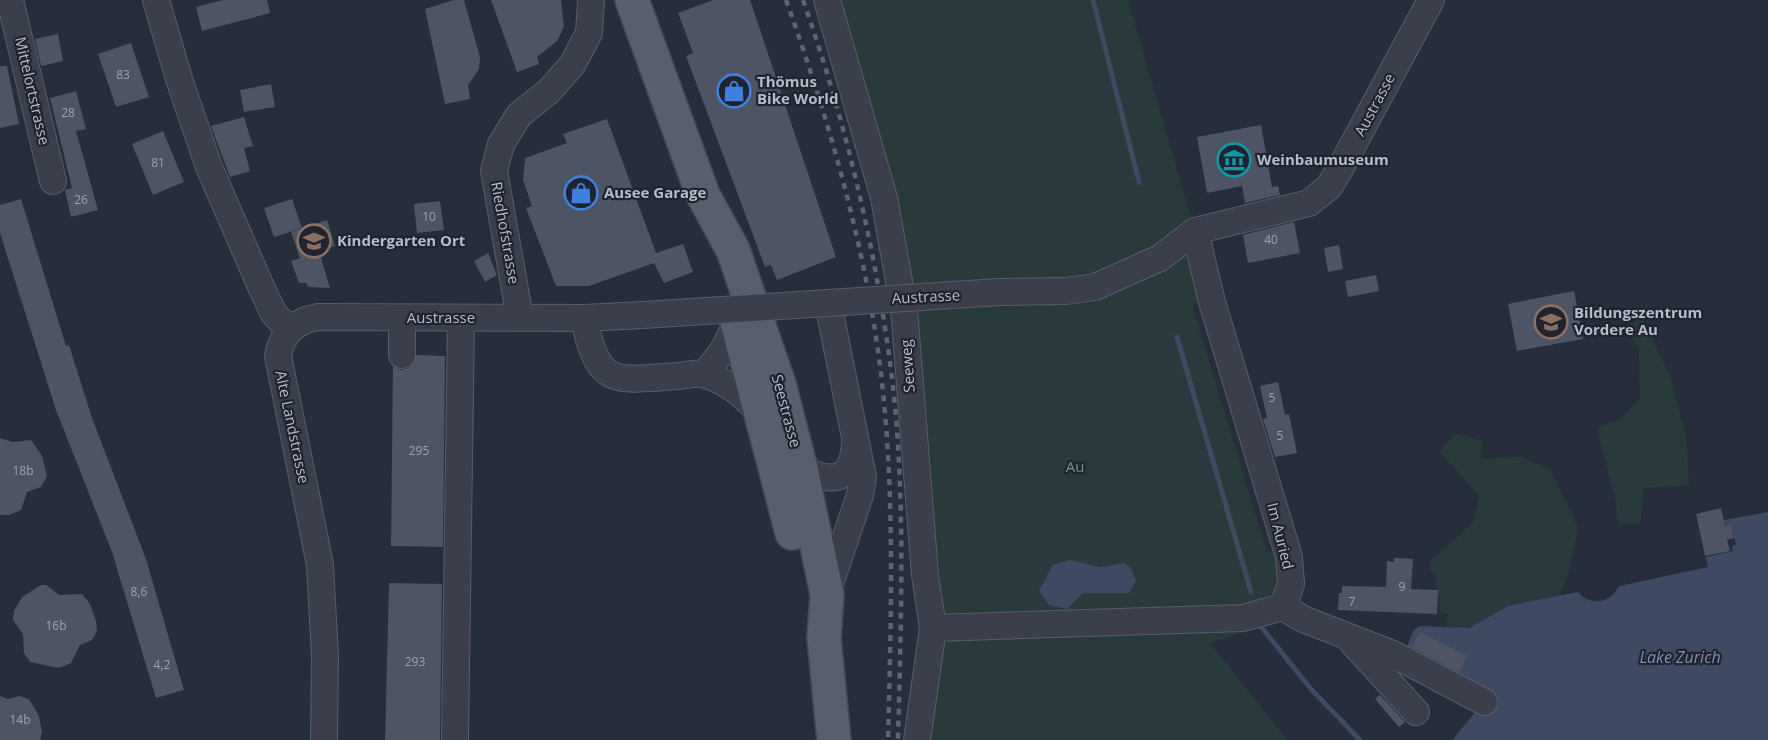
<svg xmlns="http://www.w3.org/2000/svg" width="1768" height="740" viewBox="0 0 1768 740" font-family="'Open Sans',sans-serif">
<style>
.green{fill:#293a3d}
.water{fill:#3d4a62}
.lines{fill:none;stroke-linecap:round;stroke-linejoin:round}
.stream{stroke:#3d4a62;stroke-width:5}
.building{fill:#4d5565}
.minor-casing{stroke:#585d69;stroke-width:28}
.major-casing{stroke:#434854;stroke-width:36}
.minor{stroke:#3a3f4b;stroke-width:26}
.major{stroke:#585e6b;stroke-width:33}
.rail{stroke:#5c6372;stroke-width:4.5;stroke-dasharray:6 6;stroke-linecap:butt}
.minor-bridge-casing{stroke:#585d69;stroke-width:28;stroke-linecap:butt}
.minor-bridge{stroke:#3a3f4b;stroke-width:26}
.labels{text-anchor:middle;stroke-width:4.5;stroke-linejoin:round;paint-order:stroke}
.number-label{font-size:12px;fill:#9ca2ae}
.poi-label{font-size:15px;font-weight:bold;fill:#b6bbc7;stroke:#1f2430;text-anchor:start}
.street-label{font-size:15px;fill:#b6bbc7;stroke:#1f2430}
.park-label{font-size:15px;fill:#6f957b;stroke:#1f2430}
.water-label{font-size:16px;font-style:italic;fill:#808eab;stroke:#1f2430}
</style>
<rect width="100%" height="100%" fill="#262d3b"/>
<g class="green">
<polygon points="827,0 1128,0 1195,231 1201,302 1193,304 1193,308 1267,552 1286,547 1291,584 1243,619 1247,631 1210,643 1287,740 917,740 930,659 904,309"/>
<polygon points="1642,318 1670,376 1686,436 1689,485 1644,488 1640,524 1618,523 1616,503 1597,428 1622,418 1640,398 1639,349 1626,327"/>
<polygon points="1455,433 1482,441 1481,459 1522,457 1551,470 1578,527 1571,565 1560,596 1508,606 1469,628 1445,627 1448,615 1440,612 1435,574 1430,570 1430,561 1473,523 1479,496 1439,451"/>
</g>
<g class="water">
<path d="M 1768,512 L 1768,740 L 1452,740 L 1484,702 L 1405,652 L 1413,631 L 1419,626 L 1469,628 L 1508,606 L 1578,592 C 1591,607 1611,603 1619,586 L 1708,567 L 1706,557 L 1733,551 L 1732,546 L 1736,545 L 1731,524 L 1725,524 L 1724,520 Z"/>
<polygon points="1070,560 1100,567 1124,563 1131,568 1136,581 1129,593 1083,593 1067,609 1049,605 1039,591 1053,565"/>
</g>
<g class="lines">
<g class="stream">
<polyline points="1093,0 1139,182"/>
<polyline points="1177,337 1251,592"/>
<polyline points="1258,623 1311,689 1360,740"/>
</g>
</g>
<g class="building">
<polygon points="223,0 267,0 270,13 202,31 196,7"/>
<polygon points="454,0 464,0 480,57 479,69 468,85 470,99 445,104 425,9"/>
<polygon points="491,0 561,0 564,27 557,41 537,57 539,64 517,72"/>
<polygon points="713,0 750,0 836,257 777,280 771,265 765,267 686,56 693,53 678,13"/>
<polygon points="58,34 63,61 41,66 35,39"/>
<polygon points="131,43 149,97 116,107 98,54"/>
<polygon points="0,66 7,66 19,124 0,128"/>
<polygon points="271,84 275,107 244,112 240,90"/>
<polygon points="76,91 86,129 76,131 98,210 71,217 65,190 72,188 50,98"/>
<polygon points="244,117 253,146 244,148 250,171 230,177 211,126"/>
<polygon points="607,119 656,253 683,244 693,272 664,283 654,263 589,286 556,286 526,208 532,206 523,180 525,158 567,143 563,134"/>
<polygon points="1261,125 1272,187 1278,186 1280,195 1245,203 1242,186 1207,193 1197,137"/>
<polygon points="163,131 184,182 153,195 132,144"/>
<polygon points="21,199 66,346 69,345 92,418 146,559 184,690 156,698 112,552 56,410 0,233 0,205"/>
<polygon points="292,199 302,228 274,237 264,208"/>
<polygon points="440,201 444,230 417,233 414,204"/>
<polygon points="327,220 335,246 319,251 330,288 308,287 306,283 299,283 291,261 300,258 291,232"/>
<polygon points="1294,222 1300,253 1248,263 1243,235"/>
<polygon points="1339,245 1343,269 1328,272 1324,248"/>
<polygon points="488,253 497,275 485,282 474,261"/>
<polygon points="1376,275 1379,291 1348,297 1345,281"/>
<polygon points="1574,291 1583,339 1517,351 1508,304"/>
<polygon points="417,355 445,356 443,547 391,546 393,366 401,370 409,368"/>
<polygon points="1278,382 1285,415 1289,414 1297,453 1275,457 1263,419 1267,418 1260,386"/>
<polygon points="0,438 13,442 31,440 42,456 47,476 41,487 27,492 21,510 9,515 0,515"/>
<polygon points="1721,508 1725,525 1731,524 1734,538 1727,540 1730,551 1705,556 1696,514"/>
<polygon points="1394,558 1413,559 1411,589 1438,590 1437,614 1338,610 1339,593 1342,593 1342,586 1386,587 1387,561 1394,562"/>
<polygon points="389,583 442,584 440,740 385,740"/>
<polygon points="41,585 46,585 59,595 82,594 90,604 96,621 97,631 92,640 80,645 71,663 59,668 30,662 24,653 23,634 13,620 14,611 22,597"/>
<polygon points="1420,632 1467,656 1459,672 1412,647"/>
<polygon points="1380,695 1405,722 1399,727 1375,699"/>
<polygon points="0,696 8,699 19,696 29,699 39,716 42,732 40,740 0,740"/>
</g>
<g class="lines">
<g class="minor-casing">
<g id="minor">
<polyline points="10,0 53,181"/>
<polyline points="156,0 180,82 209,167 262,289 274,314 289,329"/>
<polyline points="827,0 884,198 904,309 925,575 933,628 917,740"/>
<polyline points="999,292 1066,291 1095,287 1160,258 1195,231 1309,203 1329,187 1341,167 1431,0"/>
<polyline points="520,318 494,171 501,144 519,115 549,91 572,65 589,33 591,0"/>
<path d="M 584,318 C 598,389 615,380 679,376 C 687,375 699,372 706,375 C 729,382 746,398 762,415"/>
<polyline points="402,355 402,318"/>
<path d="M 704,374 C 720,356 730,342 736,320"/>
<path d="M 801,469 C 833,483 852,483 855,443"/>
<polyline points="827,593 860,495 863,477 828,303"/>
<polyline points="1283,607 1303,619 1393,654 1484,702"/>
<polyline points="933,628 1243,618 1283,607 1291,584 1289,557 1212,302 1195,231"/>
<polyline points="1352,642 1416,712"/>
<path d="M 324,740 L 325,656 L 320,565 L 278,356 C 282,333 295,321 318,317 L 584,318 L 643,315"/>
<polyline points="455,740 461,318"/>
</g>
</g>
<g class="major-casing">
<g id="major">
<polyline points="632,0 703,195 733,250 779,384 801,469 827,594 824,638 834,740"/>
<polyline points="737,322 792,533"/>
</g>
</g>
<use href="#minor" class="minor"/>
<use href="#major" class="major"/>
<g class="rail">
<path d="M 786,0 C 830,123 867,251 882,382 C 895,501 891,621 888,740"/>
<path d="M 803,0 C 846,123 876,249 892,378 C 906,498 901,620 898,740"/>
</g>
<g class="minor-bridge-casing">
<polyline id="minor-bridge" points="643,315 999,292"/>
</g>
<use href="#minor-bridge" class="minor-bridge"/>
</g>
<defs>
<g id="shop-ring" transform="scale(1.725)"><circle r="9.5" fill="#1f2430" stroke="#3f7fe0" stroke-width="1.5"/><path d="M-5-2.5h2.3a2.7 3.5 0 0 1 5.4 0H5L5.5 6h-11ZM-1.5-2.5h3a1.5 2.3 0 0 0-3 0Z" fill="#3f7fe0"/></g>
<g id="museum-ring" transform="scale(1.725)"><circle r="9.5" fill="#1f2430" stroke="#0f9aa8" stroke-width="1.5"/><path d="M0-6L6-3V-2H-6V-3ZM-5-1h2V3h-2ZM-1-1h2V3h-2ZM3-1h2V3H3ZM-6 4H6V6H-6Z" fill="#0f9aa8"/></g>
<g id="school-ring" transform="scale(1.725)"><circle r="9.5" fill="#1f2430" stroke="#8d6e63" stroke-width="1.5"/><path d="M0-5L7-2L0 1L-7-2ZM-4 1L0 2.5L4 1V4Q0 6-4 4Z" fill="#8d6e63"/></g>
<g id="university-ring" transform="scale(1.725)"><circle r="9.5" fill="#1f2430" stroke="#8d6e63" stroke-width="1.5"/><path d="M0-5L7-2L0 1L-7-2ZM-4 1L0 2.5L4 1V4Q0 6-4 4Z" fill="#8d6e63"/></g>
</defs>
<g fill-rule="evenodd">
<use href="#shop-ring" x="734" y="91"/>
<use href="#museum-ring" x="1234" y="160"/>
<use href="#shop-ring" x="581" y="193"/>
<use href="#school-ring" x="314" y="241"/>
<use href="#university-ring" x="1551" y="322"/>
</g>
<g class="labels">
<g class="number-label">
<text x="123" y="79">83</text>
<text x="68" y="117">28</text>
<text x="158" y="167">81</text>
<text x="81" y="204">26</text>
<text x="429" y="221">10</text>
<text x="1271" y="244">40</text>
<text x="1272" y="402">5</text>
<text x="1280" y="440">5</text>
<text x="419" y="455">295</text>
<text x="23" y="475">18b</text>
<text x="1402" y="591">9</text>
<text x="139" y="596">8,6</text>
<text x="1352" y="606">7</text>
<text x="56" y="630">16b</text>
<text x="415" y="666">293</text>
<text x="162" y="669">4,2</text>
<text x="20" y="724">14b</text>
</g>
<g class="poi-label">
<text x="757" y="87">Thömus<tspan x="757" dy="17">Bike World</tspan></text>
<text x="1257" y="165">Weinbaumuseum</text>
<text x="604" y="198">Ausee Garage</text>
<text x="337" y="246">Kindergarten Ort</text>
<text x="1574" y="318">Bildungszentrum<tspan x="1574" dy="17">Vordere Au</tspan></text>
</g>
<g class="street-label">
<text transform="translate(32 91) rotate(77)" y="5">Mittelortstrasse</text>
<text transform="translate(1375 105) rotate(-62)" y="5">Austrasse</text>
<text transform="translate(505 233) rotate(80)" y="5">Riedhofstrasse</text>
<text transform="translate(926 297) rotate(-3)" y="5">Austrasse</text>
<text x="441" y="323">Austrasse</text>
<text transform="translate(908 366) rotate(-94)" y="5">Seeweg</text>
<text transform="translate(786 411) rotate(75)" y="5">Seestrasse</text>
<text transform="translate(292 427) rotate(78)" y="5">Alte Landstrasse</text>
<text transform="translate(1280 536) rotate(76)" y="5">Im Auried</text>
</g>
<g class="park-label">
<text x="1075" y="472">Au</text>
</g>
<g class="water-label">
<text x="1680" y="663">Lake Zurich</text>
</g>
</g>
</svg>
